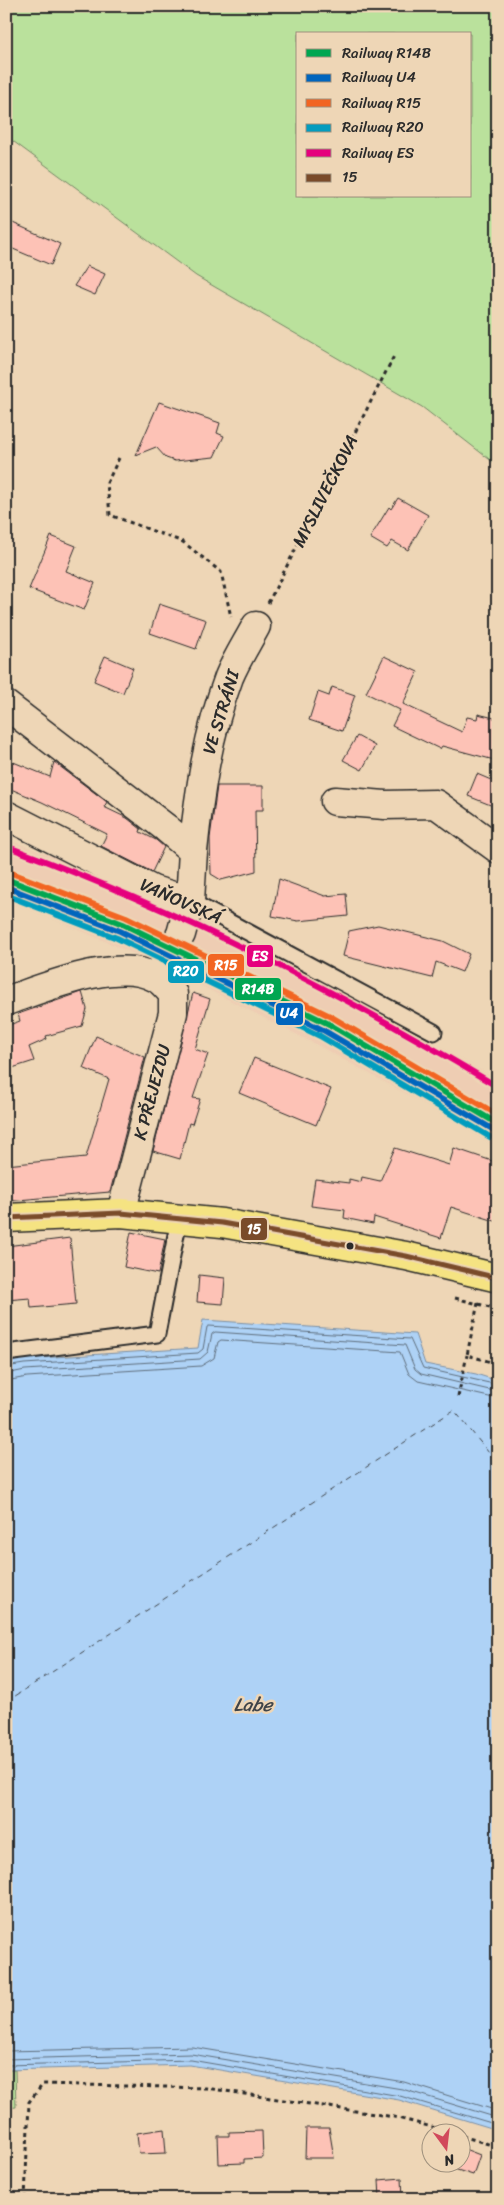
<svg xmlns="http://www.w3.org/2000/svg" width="504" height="2205" viewBox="0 0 504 2205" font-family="Sriracha,sans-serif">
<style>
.built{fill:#eecdb3}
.green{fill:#bae19c;stroke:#728664;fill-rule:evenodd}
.water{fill:#aed2f6;stroke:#7a8fa5}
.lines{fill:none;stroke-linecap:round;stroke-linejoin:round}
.shore{stroke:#5f6e7c;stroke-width:1}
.ferry{stroke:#3f4449;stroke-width:1;stroke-dasharray:6 5;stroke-linecap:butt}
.building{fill:#fdc2b6;stroke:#2b2b2b}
.lane-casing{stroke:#2b2b2b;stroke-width:19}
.street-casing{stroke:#2b2b2b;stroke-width:31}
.primary-casing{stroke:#2b2b2b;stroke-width:31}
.path{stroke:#2b2b2b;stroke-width:3;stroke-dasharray:4 4;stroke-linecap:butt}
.lane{stroke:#eed6b6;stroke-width:15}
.street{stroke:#eed6b6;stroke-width:28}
.primary{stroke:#f5e382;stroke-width:28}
.bus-1-casing{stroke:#eed6b6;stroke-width:9}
.bus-1{stroke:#7a4b2a;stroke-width:5}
.rail-1-casing{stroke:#eed6b6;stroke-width:10}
.rail-2-casing{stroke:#eed6b6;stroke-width:10}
.rail-3-casing{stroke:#eed6b6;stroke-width:10}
.rail-4-casing{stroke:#eed6b6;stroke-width:10}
.rail-5-casing{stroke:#eed6b6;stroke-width:10}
.rail-1{stroke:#00a651;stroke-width:6}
.rail-2{stroke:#0065bd;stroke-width:6}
.rail-3{stroke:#f26522;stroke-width:6}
.rail-4{stroke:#049cbe;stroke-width:6}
.rail-5{stroke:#e5007d;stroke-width:6}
.bus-dot{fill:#2b2b2b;stroke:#eed6b6;stroke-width:2}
.labels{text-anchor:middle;stroke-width:5;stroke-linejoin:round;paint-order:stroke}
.street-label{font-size:18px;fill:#2b2b2b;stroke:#eed6b6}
.water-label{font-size:19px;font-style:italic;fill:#3f4449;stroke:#eed6b6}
.line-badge{stroke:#eed6b6;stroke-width:2}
.badge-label{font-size:14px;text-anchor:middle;font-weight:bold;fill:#fff}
</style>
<rect width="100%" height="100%" fill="#eed6b6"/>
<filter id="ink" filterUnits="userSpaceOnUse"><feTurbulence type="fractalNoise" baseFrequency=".02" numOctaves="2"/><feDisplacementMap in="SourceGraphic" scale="10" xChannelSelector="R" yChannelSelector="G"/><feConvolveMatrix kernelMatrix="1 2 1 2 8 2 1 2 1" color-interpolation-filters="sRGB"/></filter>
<g filter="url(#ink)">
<polygon class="built" points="6,839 61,859 190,915 346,995 498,1080 498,1148 443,1114 319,1046 165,967 40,913 6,901"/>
<g class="green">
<path d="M 6,6 L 498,6 L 498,466 L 422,407 L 196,276 L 6,136 ZM 298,34 L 470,34 L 470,196 L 298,196 Z"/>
<polygon points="6,2070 15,2070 16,2107 6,2108"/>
</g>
<polygon class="water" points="203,1320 415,1334 425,1364 476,1374 498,1381 498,2130 399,2100 190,2065 6,2070 6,1363 23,1359 198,1348"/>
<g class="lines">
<g class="shore">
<polyline points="6,1367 24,1364 198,1353 203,1349 207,1327 209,1326 410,1339 423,1368 498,1385"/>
<polyline points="6,1374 25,1370 200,1359 208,1352 212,1334 215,1332 405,1345 415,1369 421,1374 498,1392"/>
<polyline points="6,1381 27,1377 201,1366 214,1358 218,1342 221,1340 400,1352 409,1374 418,1381 498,1399"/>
<polyline points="6,2051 192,2047 404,2082 498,2111"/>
<polyline points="6,2059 191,2054 402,2089 498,2118"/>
<polyline points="6,2065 191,2060 400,2096 498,2125"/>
</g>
<polyline class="ferry" points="6,1702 454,1410 498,1464"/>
</g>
<g class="building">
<polygon points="6,220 60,244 51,265 6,246"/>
<polygon points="87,266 105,274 95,295 74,286"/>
<polygon points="159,402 220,423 217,433 224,436 214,457 175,461 166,458 156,447 136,455"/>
<polygon points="398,498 428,515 408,550 392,541 387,548 370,538 389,507 391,509"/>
<polygon points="51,536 76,546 66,571 95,583 84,610 29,589"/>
<polygon points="159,604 206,620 196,649 150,633"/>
<polygon points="105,656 133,668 123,693 94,681"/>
<polygon points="384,656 418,672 403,704 462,732 467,717 477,719 478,714 498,719 498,761 442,746 440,749 392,726 400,710 366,693"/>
<polygon points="332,687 355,695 342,731 309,720 318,692 329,696"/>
<polygon points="357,736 375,746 362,770 343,760"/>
<polygon points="6,759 50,777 54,762 107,802 104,807 127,818 141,829 140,832 156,840 164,847 152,872 101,846 107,834 42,802 6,787"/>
<polygon points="477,774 498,783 498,808 468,796"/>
<polygon points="217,786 263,786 263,810 255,810 256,871 221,880 211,874 210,838"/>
<polygon points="279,879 325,896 346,894 348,916 298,921 272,916"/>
<polygon points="378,925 443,941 469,954 462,972 436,962 432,978 343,956 349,931"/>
<polygon points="82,992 87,1009 82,1026 46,1036 47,1039 29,1047 34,1061 6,1070 6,1026 20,1021 18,1014"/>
<polygon points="193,993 210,999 195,1049 208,1054 193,1098 200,1099 192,1124 189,1123 180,1159 153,1151"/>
<polygon points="96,1036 145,1057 110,1192 6,1201 6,1165 86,1157 109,1079 83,1068"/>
<polygon points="254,1058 331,1089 316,1125 239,1093"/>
<polygon points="395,1148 449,1165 454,1148 498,1163 498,1222 451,1207 441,1238 374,1217 373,1224 344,1218 345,1210 311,1206 315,1179 349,1183 349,1179 361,1182 362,1177 380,1181"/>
<polygon points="131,1232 165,1239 158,1274 124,1267"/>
<polygon points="70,1238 76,1304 31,1308 30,1298 6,1300 6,1246"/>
<polygon points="199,1275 225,1278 223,1304 197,1302"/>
<polygon points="306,2128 329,2128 334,2158 305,2158"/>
<polygon points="164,2129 166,2153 139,2154 137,2133"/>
<polygon points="262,2131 263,2158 244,2159 244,2163 219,2164 218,2136 229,2136 229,2132"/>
<polygon points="462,2148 480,2155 473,2175 454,2169 456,2162 462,2162"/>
<polygon points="402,2178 403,2199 380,2199 379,2180"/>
</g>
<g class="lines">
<g class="lane-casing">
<g id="lane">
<polyline points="190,901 434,1032"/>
<polyline points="6,1353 157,1334 179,1219"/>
</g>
</g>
<g class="street-casing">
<g id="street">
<polyline points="6,705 166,828 193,851 190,901 181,934 157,978"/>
<polyline points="335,801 385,805 436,804 498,849"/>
<polyline points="6,815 153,890 190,901"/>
<path d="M 193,851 C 199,793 208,733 229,677 C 236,660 247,643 256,626"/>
<path d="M 6,1001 C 44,988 119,956 156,978 C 162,981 168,989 173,994 L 173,1013 L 121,1213"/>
</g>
</g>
<g class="primary-casing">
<polyline id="primary" points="6,1218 121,1213 222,1223 406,1256 498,1278"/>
</g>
<g class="path">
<polyline points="119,458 107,483 110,515 183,542 221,572 231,617"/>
<polyline points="268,603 394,356"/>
<polyline points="455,1298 498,1309"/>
<polyline points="478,1303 467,1355 498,1364"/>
<polyline points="458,1397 467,1355"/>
<polyline points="462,2136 498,2147"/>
<polyline points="25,2199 29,2102 43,2084 206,2088 394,2117 451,2132"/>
</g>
<use href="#lane" class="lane"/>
<use href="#street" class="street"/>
<use href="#primary" class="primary"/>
<g class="bus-1-casing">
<polyline id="bus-1" points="6,1218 121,1213 222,1223 406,1256 498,1278"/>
</g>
<use href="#bus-1" class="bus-1"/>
<g class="rail-1-casing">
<polyline id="rail-1" points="6,879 123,924 327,1023 498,1124"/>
</g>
<g class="rail-2-casing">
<polyline id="rail-2" points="6,887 120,931 323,1030 494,1130"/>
</g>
<g class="rail-3-casing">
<polyline id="rail-3" points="9,872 126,917 330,1016 498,1115"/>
</g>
<g class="rail-4-casing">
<polyline id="rail-4" points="6,895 117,938 320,1036 490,1137"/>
</g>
<g class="rail-5-casing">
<path id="rail-5" d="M 11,848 C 180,911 344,994 498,1087"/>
</g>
<use href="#rail-1" class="rail-1"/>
<use href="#rail-2" class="rail-2"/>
<use href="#rail-3" class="rail-3"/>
<use href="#rail-4" class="rail-4"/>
<use href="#rail-5" class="rail-5"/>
</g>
</g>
<circle class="bus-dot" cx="350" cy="1246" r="4.5"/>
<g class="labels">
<g class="street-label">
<text transform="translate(325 491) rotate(-63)" y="6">MYSLIVEČKOVA</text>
<text transform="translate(221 712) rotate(-73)" y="6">VE STRÁNI</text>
<text transform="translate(181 901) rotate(24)" y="6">VAŇOVSKÁ</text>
<text transform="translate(152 1092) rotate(-75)" y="6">K PŘEJEZDU</text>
</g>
<g class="water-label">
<text x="253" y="1711">Labe</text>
</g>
</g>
<g class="line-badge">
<rect x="246" y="944" width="28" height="24" rx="5" fill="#e5007d"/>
<rect x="207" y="953" width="38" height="24" rx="5" fill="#f26522"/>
<rect x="167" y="960" width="38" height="24" rx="5" fill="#049cbe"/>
<rect x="234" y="977" width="48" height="24" rx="5" fill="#00a651"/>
<rect x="275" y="1002" width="29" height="24" rx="5" fill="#0065bd"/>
<rect x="240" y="1217" width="28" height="24" rx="5" fill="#7a4b2a"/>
</g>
<g class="badge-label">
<text x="260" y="961">ES</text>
<text x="226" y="970">R15</text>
<text x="186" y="976">R20</text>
<text x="258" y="994">R14B</text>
<text x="289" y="1018">U4</text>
<text x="254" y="1234">15</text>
</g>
<rect width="504" height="2205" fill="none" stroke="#eed6b6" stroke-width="25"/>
<rect x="12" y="12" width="479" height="2180" fill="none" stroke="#2b2b2b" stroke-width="2" filter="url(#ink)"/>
<rect x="296" y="32" width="175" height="165" fill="#eed6b6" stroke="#a0927e"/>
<rect x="306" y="49" width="25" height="8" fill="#00a651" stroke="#a0927e"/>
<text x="342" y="58" font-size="15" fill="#2b2b2b">Railway R14B</text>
<rect x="306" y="74" width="25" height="8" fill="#0065bd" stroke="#a0927e"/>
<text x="342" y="82" font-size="15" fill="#2b2b2b">Railway U4</text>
<rect x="306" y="99" width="25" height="8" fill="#f26522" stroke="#a0927e"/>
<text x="342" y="108" font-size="15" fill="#2b2b2b">Railway R15</text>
<rect x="306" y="124" width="25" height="8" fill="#049cbe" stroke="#a0927e"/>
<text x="342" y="132" font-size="15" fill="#2b2b2b">Railway R20</text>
<rect x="306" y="149" width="25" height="8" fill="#e5007d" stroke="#a0927e"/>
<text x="342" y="158" font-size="15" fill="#2b2b2b">Railway ES</text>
<rect x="306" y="174" width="25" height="8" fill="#7a4b2a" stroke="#a0927e"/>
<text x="342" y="182" font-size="15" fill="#2b2b2b">15</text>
<g transform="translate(446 2148) rotate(165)"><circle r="24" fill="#eed6b6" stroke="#a0927e"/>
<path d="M0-4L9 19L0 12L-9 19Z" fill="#d1495b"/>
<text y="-8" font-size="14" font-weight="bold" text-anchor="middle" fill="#2b2b2b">N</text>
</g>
</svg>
